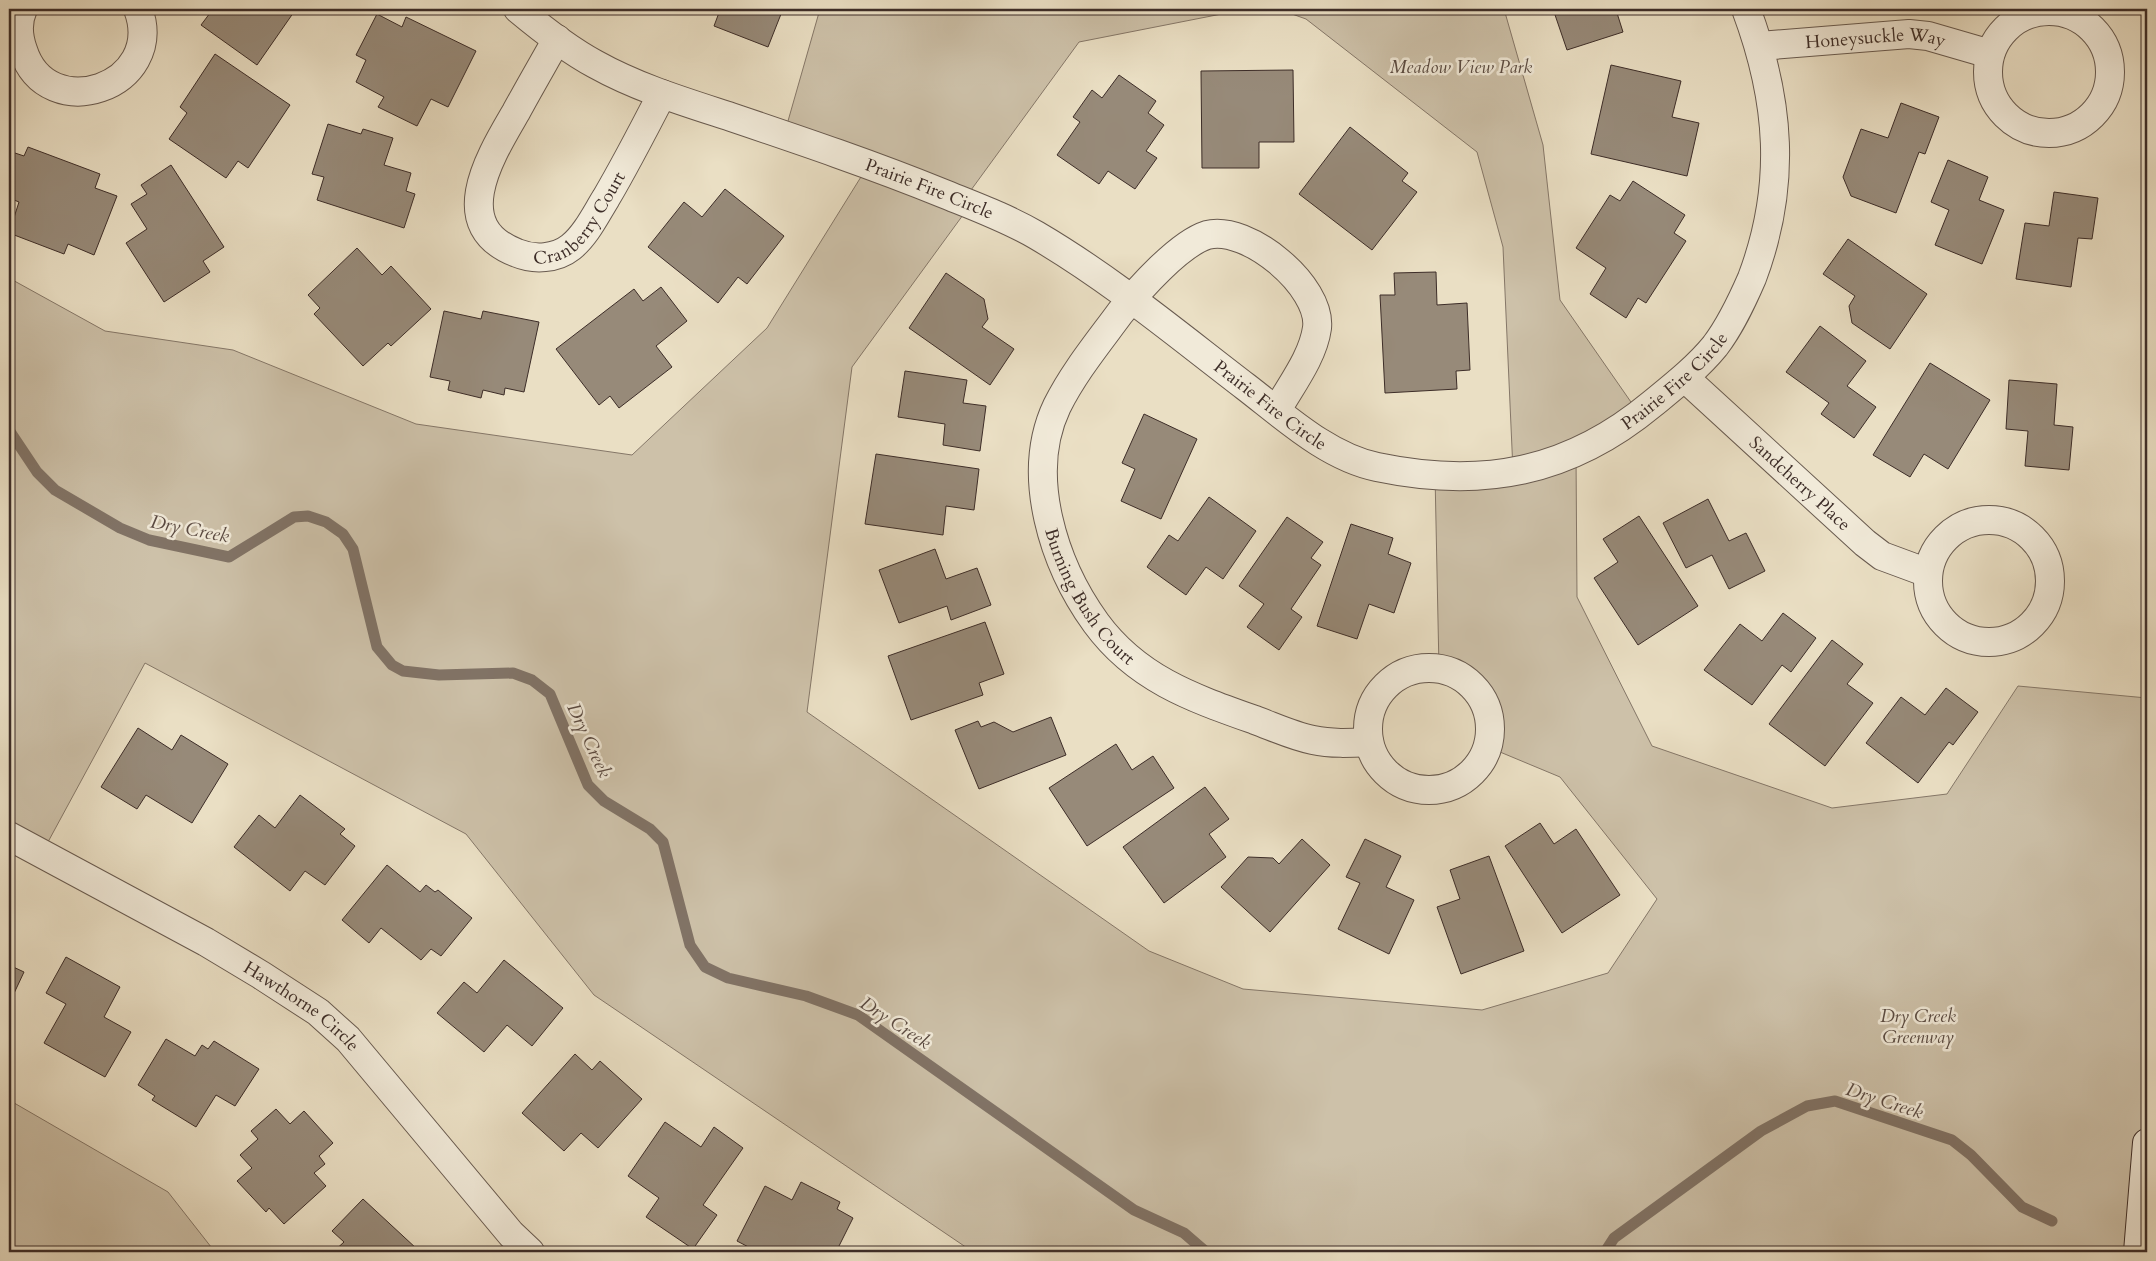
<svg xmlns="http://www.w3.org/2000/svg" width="2156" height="1261" viewBox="0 0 2156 1261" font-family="Cardo,serif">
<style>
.green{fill:#cdc1a9;stroke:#857768}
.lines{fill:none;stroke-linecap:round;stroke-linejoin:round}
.stream{stroke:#817366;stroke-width:11}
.building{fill:#978a79;stroke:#3d2d28}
.minor-casing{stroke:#685a4f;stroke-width:30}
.secondary-casing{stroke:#3d2d28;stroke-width:30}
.minor{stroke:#f1ead9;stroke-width:28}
.secondary{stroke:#f1ead9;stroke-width:28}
.labels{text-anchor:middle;stroke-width:5;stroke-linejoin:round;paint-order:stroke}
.street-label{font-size:18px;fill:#3d2d28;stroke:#f1ead9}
.park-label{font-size:18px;font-style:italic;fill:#5a4b42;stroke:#f1ead9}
.water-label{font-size:19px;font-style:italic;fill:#5a4a42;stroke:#f1ead9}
</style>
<rect width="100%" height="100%" fill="#eadfc4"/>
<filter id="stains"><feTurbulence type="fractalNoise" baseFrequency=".004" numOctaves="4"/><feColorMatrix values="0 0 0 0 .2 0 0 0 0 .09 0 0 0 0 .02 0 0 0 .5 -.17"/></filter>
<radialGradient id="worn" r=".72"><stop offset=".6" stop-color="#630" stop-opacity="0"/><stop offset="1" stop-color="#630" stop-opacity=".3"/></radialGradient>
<g class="green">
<path d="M 820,9 L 1247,9 L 1079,42 L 963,201 L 971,204 L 852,367 L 807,712 L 1149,951 L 1243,989 L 1482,1010 L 1608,973 L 1657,899 L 1560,777 L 1488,747 C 1498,711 1475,676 1439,669 L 1435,474 L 1513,471 L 1503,247 L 1477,152 L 1306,19 L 1278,9 L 1504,9 L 1543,145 L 1560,300 L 1640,415 L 1576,454 L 1577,597 L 1652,746 L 1832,808 L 1947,794 L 2018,686 L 2147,698 L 2147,1252 L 973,1252 L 594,995 L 466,834 L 145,663 L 42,853 L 9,836 L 9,278 L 105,331 L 233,350 L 416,424 L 632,455 L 767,328 L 869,164 L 784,135 Z"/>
<polygon points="9,1100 168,1192 215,1252 9,1252"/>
</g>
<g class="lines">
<g class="stream">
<polyline points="9,430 37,472 55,490 120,528 149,540 229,557 294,517 308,516 326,522 343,534 353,549 377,647 392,665 403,671 439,675 513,673 532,680 550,694 588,785 604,801 650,829 663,842 690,945 705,967 728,978 806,996 858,1015 1134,1210 1184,1233 1206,1252"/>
<polyline points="1605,1252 1614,1238 1761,1131 1807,1106 1835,1101 1952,1140 1971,1155 2022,1207 2052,1221"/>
</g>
</g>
<g class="building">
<polygon points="213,9 296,9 257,65 201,25"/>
<polygon points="716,9 783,9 768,47 714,26 720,10"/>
<polygon points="1553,9 1628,9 1617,13 1623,32 1567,50"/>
<polygon points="377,14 402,27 406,17 476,51 448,107 431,99 417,126 378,107 384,97 356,82 366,60 356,55"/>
<polygon points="215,54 290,105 248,168 238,161 226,178 169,139 187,113 180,107"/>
<polygon points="1611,65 1681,81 1672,117 1699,123 1687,176 1591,154"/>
<polygon points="1293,70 1294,142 1259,142 1259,168 1202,168 1201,71"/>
<polygon points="1119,75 1156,101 1148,113 1164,125 1146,151 1157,158 1135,189 1108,171 1099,184 1057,155 1080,122 1073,117 1092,90 1102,98"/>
<polygon points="1901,103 1939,117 1925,154 1919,152 1896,213 1851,196 1843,177 1861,129 1888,138"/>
<polygon points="328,124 361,134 363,129 393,138 384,165 411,173 406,191 415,194 404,228 317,200 324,177 312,174"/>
<polygon points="1350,127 1408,173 1402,181 1417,192 1372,250 1299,194"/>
<polygon points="28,147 100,174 95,188 117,196 94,255 68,244 64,254 9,233 19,202 9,198 9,151 24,156"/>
<polygon points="1948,160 1988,177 1979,200 2004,210 1982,264 1935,245 1949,210 1931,202"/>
<polygon points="171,165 224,247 203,261 210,272 164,302 126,243 147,229 131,204 147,194 141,185"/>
<polygon points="1633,181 1685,215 1674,233 1686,241 1646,303 1638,298 1626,318 1590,294 1606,268 1576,248 1610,195 1620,201"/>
<polygon points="725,189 784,236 747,284 738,277 718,303 648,247 684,202 702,217"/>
<polygon points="2054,192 2098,198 2092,239 2078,238 2071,287 2016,279 2025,223 2049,226"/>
<polygon points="1848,239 1927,294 1890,349 1852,323 1849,306 1855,296 1823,274"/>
<polygon points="357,248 382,275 391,266 431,309 391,346 388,343 363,366 314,314 320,308 308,295"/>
<polygon points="1436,272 1437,305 1467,303 1470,370 1456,371 1457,389 1385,393 1380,295 1395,295 1394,273"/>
<polygon points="946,273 984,299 988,319 982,327 1014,349 990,385 909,328"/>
<polygon points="661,287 687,321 656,346 672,367 619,408 610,396 599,405 556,349 634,289 643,301"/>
<polygon points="444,311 481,319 483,311 539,322 524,392 505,388 504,395 483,390 481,398 448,390 450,381 430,377"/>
<polygon points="1820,326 1866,361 1847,386 1876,407 1854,438 1821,414 1829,403 1786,372"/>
<polygon points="1930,363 1990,400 1948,469 1924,454 1910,477 1873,455"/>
<polygon points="905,371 967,380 963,403 986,406 980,451 943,445 945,424 898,417"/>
<polygon points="2009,380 2057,384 2054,425 2073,427 2069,470 2025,466 2028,431 2006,429"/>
<polygon points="1144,414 1197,439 1161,519 1121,501 1135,469 1122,463"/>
<polygon points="876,454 979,469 974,510 946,506 943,535 865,524"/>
<polygon points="1209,497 1256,531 1223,579 1206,567 1186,595 1147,567 1169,535 1178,541"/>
<polygon points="1708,499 1729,541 1746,533 1765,571 1729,589 1712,555 1686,568 1663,523"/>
<polygon points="1639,516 1698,606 1638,645 1594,578 1618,562 1603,539"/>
<polygon points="1287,517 1323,542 1311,558 1321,565 1291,609 1302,617 1279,650 1247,627 1264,604 1239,586"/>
<polygon points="1351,524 1393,538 1388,554 1411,563 1394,613 1369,604 1357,639 1317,626"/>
<polygon points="935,549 946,579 977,568 991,605 951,620 947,606 899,623 879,570"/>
<polygon points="1783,613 1816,638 1791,672 1782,665 1752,705 1704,670 1740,624 1762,641"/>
<polygon points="985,622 1004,674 979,683 983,695 911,720 888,656"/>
<polygon points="1832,640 1863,664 1847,684 1873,703 1825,766 1769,724"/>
<polygon points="1946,688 1978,712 1953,745 1949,742 1918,783 1866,743 1901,697 1925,715"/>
<polygon points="1051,717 1066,755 979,789 955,730 978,721 981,727 994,722 1013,732"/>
<polygon points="138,728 172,750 181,735 228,764 192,823 146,795 137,809 101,787"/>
<polygon points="1116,744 1132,770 1153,756 1174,788 1087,846 1049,788"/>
<polygon points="1205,787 1229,819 1209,834 1226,857 1164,903 1123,847"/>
<polygon points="300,795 345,829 340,834 355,846 325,885 305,871 290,891 234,847 259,815 275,828"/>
<polygon points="1540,823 1554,844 1576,829 1620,895 1562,933 1505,846"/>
<polygon points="1302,839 1330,865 1270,932 1221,887 1248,857 1273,858 1279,864"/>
<polygon points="1365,839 1401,856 1386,887 1414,900 1389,954 1338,929 1360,883 1346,877"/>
<polygon points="1489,856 1524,951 1461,974 1437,907 1460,899 1450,870"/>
<polygon points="387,865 420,892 426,885 435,892 438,890 472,918 441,956 431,949 421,960 381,928 369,943 342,920"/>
<polygon points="9,948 14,950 9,960"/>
<polygon points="66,957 120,987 104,1017 131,1032 105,1077 44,1043 66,1004 46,993"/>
<polygon points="504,960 563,1008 532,1046 507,1025 484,1052 437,1013 464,982 477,993"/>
<polygon points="9,965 24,972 9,1004"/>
<polygon points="166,1039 195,1056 202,1045 208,1049 214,1041 259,1069 235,1106 216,1095 196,1127 152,1100 155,1096 138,1085"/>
<polygon points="575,1054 592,1070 600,1061 642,1099 598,1148 581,1133 564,1151 522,1113"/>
<polygon points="276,1109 290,1124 304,1111 333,1143 319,1156 325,1164 314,1173 326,1186 284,1224 269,1208 266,1212 237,1181 252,1168 240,1155 258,1139 251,1131"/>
<polygon points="665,1122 701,1147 714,1127 743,1148 703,1205 717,1215 693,1249 646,1217 659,1198 628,1176"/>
<polygon points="801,1182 840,1202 837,1209 853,1218 836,1252 758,1252 737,1241 765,1186 792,1200"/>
<polygon points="363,1199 417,1249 414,1252 333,1252 344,1242 332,1231"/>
</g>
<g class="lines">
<g class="minor-casing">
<g id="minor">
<path d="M 23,9 C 17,22 18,36 23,50 C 47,127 167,87 138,9"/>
<path id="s1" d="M 518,9 C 542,29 567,49 595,64 C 638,88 685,102 731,117 C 802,141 873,165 942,193 C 974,206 1007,218 1036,235 C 1111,279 1178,335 1246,387 C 1285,417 1328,457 1377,467 C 1482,489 1569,473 1652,404 C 1674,386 1697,368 1715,346 C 1731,325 1742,301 1752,278 C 1787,185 1780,100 1746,9"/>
<circle cx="2049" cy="72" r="61"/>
<path id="s2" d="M 557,39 C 543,64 529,88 516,112 C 491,155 446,226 517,253 C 534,260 556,259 571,247 C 586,235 596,214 606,198 C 626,164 644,129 662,94"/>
<path id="s3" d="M 1760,46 L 1909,34 L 1928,36 L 1990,54"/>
<path id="s4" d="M 1685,378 L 1865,543 L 1882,556 L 1928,573"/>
<path id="s5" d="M 1277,410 C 1291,385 1313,357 1317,328 C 1322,286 1247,224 1207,235 C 1179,244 1139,289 1120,313 C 1098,343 1074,372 1057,406 C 1024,475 1054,565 1096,623 C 1137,679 1193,698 1255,720 C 1274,727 1293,736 1313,740 C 1331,744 1350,743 1369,742"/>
<circle cx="1989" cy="581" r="61"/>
<circle cx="1429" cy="729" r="61"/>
<path id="s6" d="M 9,836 L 206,942 L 261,975 L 318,1012 L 348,1039 L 511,1234 L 530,1252"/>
</g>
</g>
<g class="secondary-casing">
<polyline id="secondary" points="2138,1252 2147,1143"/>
</g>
<use href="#minor" class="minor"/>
<use href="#secondary" class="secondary"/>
</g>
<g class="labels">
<g class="street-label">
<text dy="6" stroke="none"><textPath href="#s3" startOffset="116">Honeysuckle Way</textPath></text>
<text dy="6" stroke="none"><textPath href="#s1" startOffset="452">Prairie Fire Circle</textPath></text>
<text dy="6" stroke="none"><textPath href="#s2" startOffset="332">Cranberry Court</textPath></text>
<text dy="6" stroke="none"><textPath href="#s1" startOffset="1308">Prairie Fire Circle</textPath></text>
<text dy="6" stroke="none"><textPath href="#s1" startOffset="858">Prairie Fire Circle</textPath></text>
<text dy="6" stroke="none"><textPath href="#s4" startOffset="156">Sandcherry Place</textPath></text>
<text dy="6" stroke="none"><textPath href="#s5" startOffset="685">Burning Bush Court</textPath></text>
<text dy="6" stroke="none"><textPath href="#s6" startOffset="339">Hawthorne Circle</textPath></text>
</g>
<g class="park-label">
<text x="1461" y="73">Meadow View Park</text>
<text x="1918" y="1022">Dry Creek<tspan x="1918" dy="21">Greenway</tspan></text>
</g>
<g class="water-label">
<text transform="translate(190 528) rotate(11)" y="7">Dry Creek</text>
<text transform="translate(590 740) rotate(65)" y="7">Dry Creek</text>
<text transform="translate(896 1022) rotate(33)" y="7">Dry Creek</text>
<text transform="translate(1885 1100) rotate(18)" y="7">Dry Creek</text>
</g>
</g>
<rect width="2156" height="1261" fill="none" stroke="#eadfc4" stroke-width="30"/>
<rect x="10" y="10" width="2136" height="1241" fill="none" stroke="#3d2d28" stroke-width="2.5"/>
<rect x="15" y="15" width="2126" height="1231" fill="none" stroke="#3d2d28"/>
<rect width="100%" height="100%" filter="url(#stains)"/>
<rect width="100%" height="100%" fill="url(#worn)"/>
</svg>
